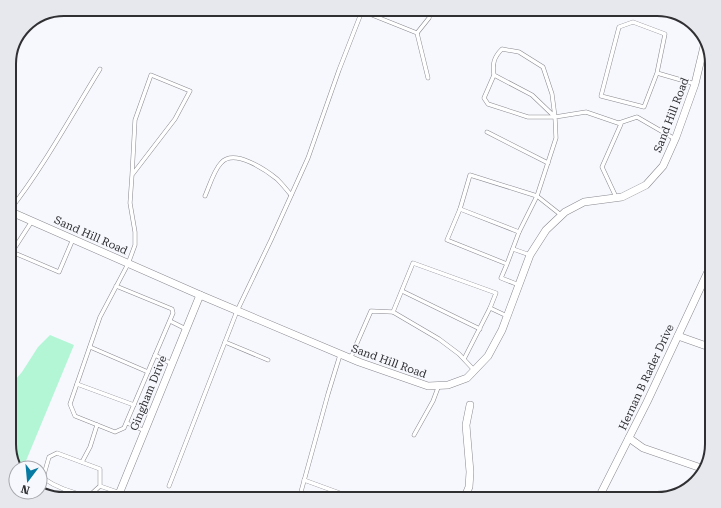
<svg xmlns="http://www.w3.org/2000/svg" width="721" height="508" viewBox="0 0 721 508" font-family="'Roboto Serif',serif">
<style>
.green{fill:#b3f6d6}
.lines{fill:none;stroke-linecap:round;stroke-linejoin:round}
.service-casing{stroke:#89898f;stroke-width:4.5}
.minor-casing{stroke:#89898f;stroke-width:8}
.service{stroke:#fff;stroke-width:3.5}
.minor{stroke:#fff;stroke-width:7}
.labels{text-anchor:middle;stroke-width:3;stroke-linejoin:round;paint-order:stroke}
.street-label{font-size:11px;fill:#303033;stroke:#f7f8fe}
.rim{fill:none;stroke:#303033;stroke-width:2}
</style>
<rect width="100%" height="100%" fill="#f7f8fe"/>
<polygon class="green" points="50,335 74,345 23,468 20,468 9,448 9,387 22,372 38,347"/>
<g class="lines">
<g class="service-casing">
<g id="service">
<polyline points="433,9 438,11 447,9"/>
<polyline points="657,9 695,26"/>
<polyline points="362,11 417,33 428,78"/>
<polyline points="48,15 53,13"/>
<polyline points="417,33 429,18 431,9"/>
<path d="M 502,49 L 519,52 L 543,67 L 552,94 L 555,117 L 532,95 L 494,75 C 492,64 494,57 502,49 Z"/>
<polyline points="657,73 665,34 633,22 619,27 601,96 644,107 657,73 695,84"/>
<polyline points="494,75 484,98 488,104 528,117 555,117"/>
<polyline points="619,123 637,117 675,139"/>
<polyline points="487,132 548,163"/>
<path d="M 205,196 C 209,187 214,170 221,163 C 234,148 266,170 277,179 C 282,184 287,190 291,195"/>
<polyline points="460,209 470,175 537,196 561,215"/>
<path d="M 9,211 C 43,168 71,116 100,69"/>
<polyline points="32,221 12,252 59,272 73,239"/>
<polyline points="519,232 537,196 556,138 555,117 586,112 621,124 602,167 616,197"/>
<polyline points="513,249 530,255"/>
<polyline points="507,264 519,232 460,209 447,240 507,264 501,278 519,285"/>
<polyline points="116,286 172,309 173,313 124,428 115,432 75,416 70,404 100,317 128,264 135,245 135,232 130,203 132,175 175,119 190,91 151,75 135,120 132,175"/>
<polyline points="402,291 480,329"/>
<polyline points="393,312 439,339 459,354 474,370"/>
<polyline points="170,321 186,329"/>
<polyline points="225,342 268,360"/>
<polyline points="90,347 148,372"/>
<polyline points="155,355 172,364"/>
<polyline points="350,359 371,311 393,312 413,263 496,293 490,308 507,316"/>
<polyline points="464,359 490,308"/>
<polyline points="77,384 134,405"/>
<polyline points="127,423 145,431"/>
<polyline points="414,435 433,401 439,385"/>
<polyline points="82,462 90,447 97,425"/>
<polyline points="304,480 356,499"/>
<path d="M 100,486 L 100,469 L 57,453 L 49,457 L 43,478 C 57,488 72,493 89,496 L 100,486 L 120,493"/>
<polyline points="169,486 237,311 271,240 308,158 339,70 362,11 358,9"/>
<polyline points="299,499 328,394 340,355"/>
</g>
</g>
<g class="minor-casing">
<g id="minor">
<polyline points="9,211 200,295 359,362 428,386 448,385 467,378 488,356 502,330 530,255 546,230 565,212 584,202 622,197 646,185 663,166 676,137 695,84 706,38"/>
<polyline points="678,336 712,348"/>
<polyline points="629,438 643,448 704,469"/>
<polyline points="117,499 200,295"/>
<polyline points="464,499 469,487 470,472 466,425 470,405"/>
<polyline points="598,499 647,402 712,263"/>
</g>
</g>
<use href="#service" class="service"/>
<use href="#minor" class="minor"/>
</g>
<g class="labels">
<g class="street-label">
<text transform="translate(671 115) rotate(-69)" y="4">Sand Hill Road</text>
<text transform="translate(91 235) rotate(24)" y="4">Sand Hill Road</text>
<text transform="translate(389 361) rotate(20)" y="4">Sand Hill Road</text>
<text transform="translate(646 377) rotate(-65)" y="4">Hernan B Rader Drive</text>
<text transform="translate(148 393) rotate(-68)" y="4">Gingham Drive</text>
</g>
</g>
<path d="M0 0H721V508H0ZM64 16H657A48 48 0 0 1 705 64V444A48 48 0 0 1 657 492H64A48 48 0 0 1 16 444V64A48 48 0 0 1 64 16Z" fill="#e7e8ee" fill-rule="evenodd"/>
<path class="rim" d="M64 16H657A48 48 0 0 1 705 64V444A48 48 0 0 1 657 492H64A48 48 0 0 1 16 444V64A48 48 0 0 1 64 16Z"/>
<g transform="translate(28 480) rotate(196)"><circle r="19" fill="#f7f8fe" stroke="#a7a8ad"/>
<path d="M0-3L7 15L0 10L-7 15Z" fill="#077aa3"/>
<text y="-6" font-size="11" font-weight="bold" text-anchor="middle" fill="#303033">N</text>
</g>
</svg>
